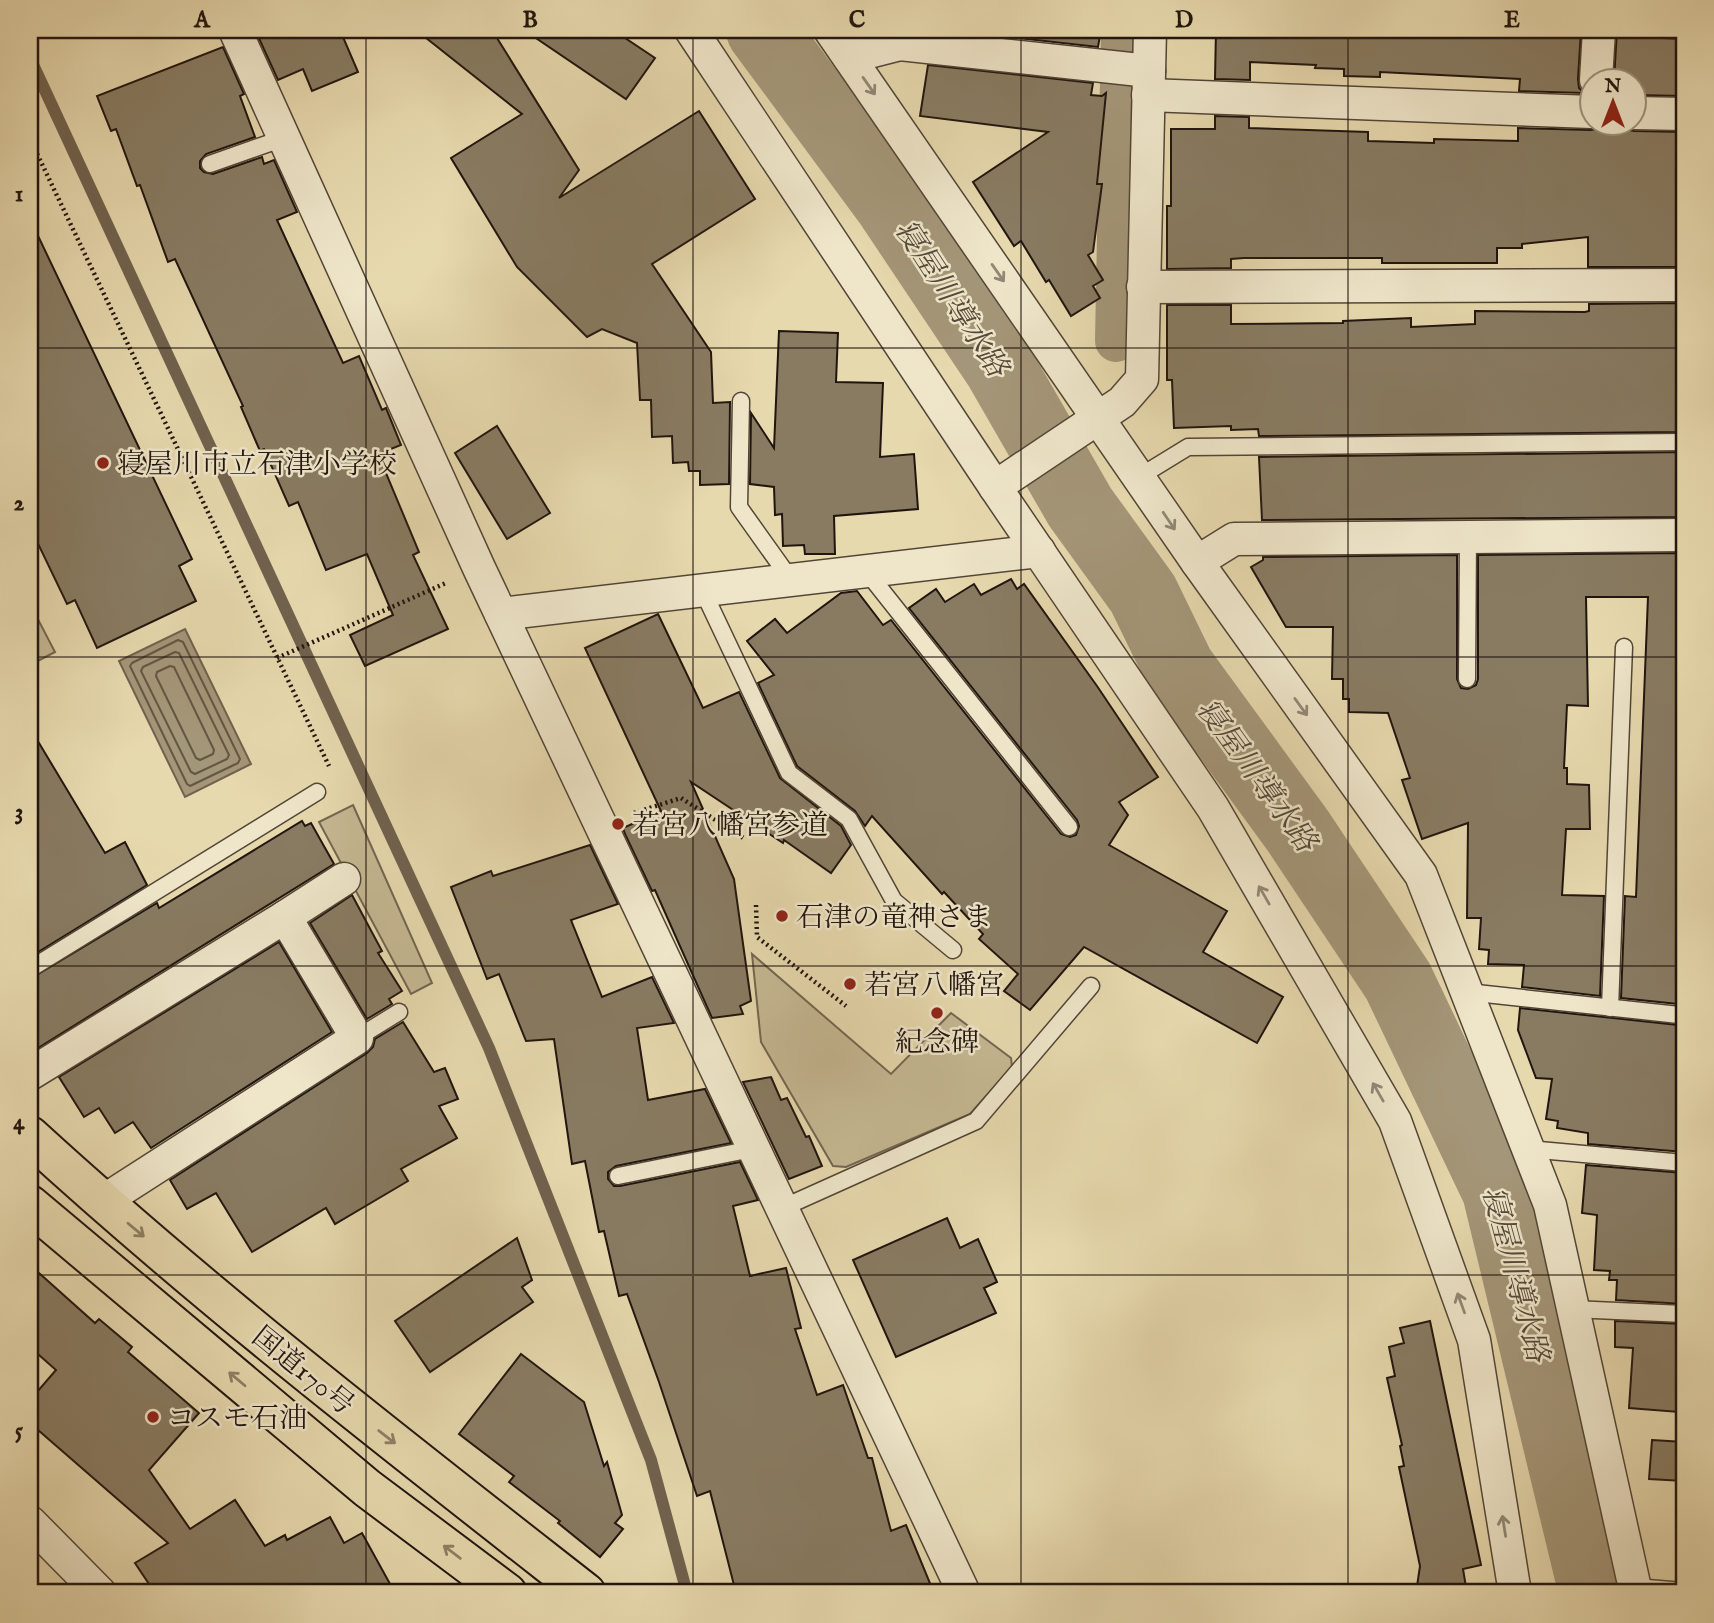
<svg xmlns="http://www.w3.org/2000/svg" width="1714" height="1623" viewBox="0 0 1714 1623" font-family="'IM FELL English','Noto Serif JP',serif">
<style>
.green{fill:#c5b893;stroke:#736651;stroke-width:2}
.water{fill:#a49678;stroke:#70624e;stroke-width:2}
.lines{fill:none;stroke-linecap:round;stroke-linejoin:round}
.shore{stroke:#625644;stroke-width:2}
.stream{stroke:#70624e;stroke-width:12}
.canal{stroke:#a49678;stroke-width:42}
.river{stroke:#a49678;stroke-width:72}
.building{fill:#887b62;stroke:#21150f;stroke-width:2}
.lane-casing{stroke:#524637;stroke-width:19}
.street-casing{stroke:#524637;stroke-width:35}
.highway-casing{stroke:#21150f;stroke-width:42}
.path{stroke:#21150f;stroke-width:4.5;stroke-dasharray:2 3.5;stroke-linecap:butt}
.lane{stroke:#efe6ca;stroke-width:16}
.street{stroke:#efe6ca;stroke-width:32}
.highway{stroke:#e7d9ae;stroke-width:38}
.oneway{stroke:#928876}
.oneway2{stroke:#8e8166}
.grid{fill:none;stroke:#21150f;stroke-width:2;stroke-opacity:0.55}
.poi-dot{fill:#8f2418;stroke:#efe6ca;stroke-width:2.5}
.labels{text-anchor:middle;stroke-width:5;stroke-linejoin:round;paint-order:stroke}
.poi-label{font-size:28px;fill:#21150f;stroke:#efe6ca;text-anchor:start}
.street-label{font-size:28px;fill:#21150f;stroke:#efe6ca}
.water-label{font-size:30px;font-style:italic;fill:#554939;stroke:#efe6ca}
.neatline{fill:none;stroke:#21150f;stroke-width:2.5}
.grid-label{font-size:23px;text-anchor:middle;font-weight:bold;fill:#21150f}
</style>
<rect width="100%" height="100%" fill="#e7d9ae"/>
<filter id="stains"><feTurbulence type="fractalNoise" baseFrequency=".00286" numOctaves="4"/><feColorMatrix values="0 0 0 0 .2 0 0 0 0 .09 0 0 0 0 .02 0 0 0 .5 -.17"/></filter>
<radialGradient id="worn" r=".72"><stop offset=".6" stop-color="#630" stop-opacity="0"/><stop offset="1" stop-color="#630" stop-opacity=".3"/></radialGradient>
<g class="green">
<polygon points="30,604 55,652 30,665"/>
<polygon points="353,805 432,983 411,994 319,822"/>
<polygon points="752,954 891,1074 951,1013 1011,1058 1012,1067 970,1114 846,1167 833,1166 761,1042"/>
</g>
<polygon class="water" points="185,629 251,764 185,797 119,661"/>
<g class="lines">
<g class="shore">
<polygon points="178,640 183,642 240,759 238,763 190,786 187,784 130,666 132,663"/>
<polygon points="175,652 179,653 229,755 227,759 195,774 191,772 141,671 143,667"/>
<polygon points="170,666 174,667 214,750 213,754 200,760 196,758 156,676 157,672"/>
</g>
<polyline class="stream" points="30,58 489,1048 651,1460 687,1593"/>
<polyline class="canal" points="1116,341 1122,30"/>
<polyline class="river" points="762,30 889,202 1000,368 1080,507 1143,594 1179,668 1298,831 1398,981 1498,1191 1595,1593"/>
</g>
<g class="building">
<polygon points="267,30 340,30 358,72 312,91 303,69 278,80 257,34"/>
<polygon points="416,30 492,30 579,170 559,198 699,111 755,199 652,264 711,352 713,403 730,402 729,484 700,485 700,471 689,471 688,462 673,463 672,436 652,437 651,400 640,400 637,343 602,329 587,337 517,267 451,158 522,114"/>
<polygon points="524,30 613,30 655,58 626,99"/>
<polygon points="947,30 1101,30 1098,47"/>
<polygon points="1216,30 1581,30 1578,79 1579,88 1584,93 1519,91 1520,79 1380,72 1380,77 1344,76 1344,69 1315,68 1316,65 1250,62 1250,80 1215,79"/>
<polygon points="1617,30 1664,30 1663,38 1684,39 1684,96 1634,95 1634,80 1614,80"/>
<polygon points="223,47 244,94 240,96 255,137 206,154 200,161 200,168 204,172 213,174 262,157 264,164 274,160 297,212 277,220 343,363 359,356 382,410 386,408 401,445 378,454 419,552 413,555 448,629 365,666 350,635 393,615 367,554 326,570 298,502 289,506 264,449 260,451 241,407 243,406 175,259 168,262 140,185 137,186 116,129 111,131 97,96"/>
<polygon points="928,65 1093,83 1091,95 1102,96 1106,93 1097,184 1102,184 1093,252 1088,255 1103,280 1093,286 1100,298 1071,316 1049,280 1046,282 1021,241 1014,246 973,182 1048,132 920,116"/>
<polygon points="1215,116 1249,117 1249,128 1368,132 1368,141 1434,143 1434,139 1518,141 1518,128 1591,130 1600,128 1607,122 1618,122 1625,129 1634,131 1684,132 1684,267 1588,267 1588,237 1522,244 1522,248 1497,248 1497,263 1382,263 1382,258 1244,258 1231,259 1231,268 1167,269 1167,206 1171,206 1171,129 1215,129"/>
<polygon points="30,219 192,559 179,566 196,601 97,648 75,600 67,604 30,527"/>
<polygon points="1684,303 1684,432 1259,436 1258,429 1231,430 1231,426 1174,428 1172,380 1167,380 1167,305 1231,305 1231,324 1343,323 1343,321 1411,318 1411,327 1475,324 1475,311 1585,312 1589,311 1589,304"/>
<polygon points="779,331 838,333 836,382 883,383 880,457 914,454 918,509 834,516 835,554 805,554 804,545 783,546 782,514 775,515 774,487 750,484 751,413 774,448"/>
<polygon points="497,426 550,513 507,539 455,453"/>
<polygon points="1684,452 1684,517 1262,520 1259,457"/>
<polygon points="1684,553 1684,1003 1678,1004 1621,998 1625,896 1636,897 1648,597 1586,597 1588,706 1567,705 1564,768 1567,768 1567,784 1589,785 1590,829 1566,829 1562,895 1604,896 1600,996 1522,987 1524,965 1488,964 1489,950 1479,949 1481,918 1467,918 1468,823 1422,839 1402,780 1410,778 1388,713 1349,712 1349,699 1343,699 1343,679 1332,679 1333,627 1286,627 1251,567 1263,560 1263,557 1457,555 1457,679 1461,688 1468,689 1476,685 1478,679 1478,555"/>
<polygon points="1011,579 1017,589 1024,584 1097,686 1158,777 1119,802 1128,815 1109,845 1227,911 1203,952 1283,997 1257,1043 1084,947 1030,1010 1004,991 1018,974 979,939 983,934 944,892 942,894 872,816 865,826 855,811 797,766 758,683 774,675 747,641 775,619 787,633 841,593 857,591 883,625 891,620 1061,834 1070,837 1076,835 1079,826 1077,820 909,608 936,589 945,602 974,584 981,595"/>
<polygon points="658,614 703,708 739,692 780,778 841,826 851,845 831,873 784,840 783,843 691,782 734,879 751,1001 740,1006 743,1014 712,1018 655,890 652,891 625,834 623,828 661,811 585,648"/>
<polygon points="30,728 105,853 125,842 147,885 30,957"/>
<polygon points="302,821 305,826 311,823 334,864 30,1053 30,979 157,903 159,908"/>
<polygon points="590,845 618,904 571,920 602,997 652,977 674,1023 637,1028 648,1100 705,1089 731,1143 616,1166 608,1172 608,1179 614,1186 620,1186 740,1162 758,1200 733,1206 750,1276 786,1268 801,1328 795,1329 817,1395 843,1385 868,1458 872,1458 891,1531 906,1525 934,1593 736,1593 710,1491 697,1496 659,1382 627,1294 619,1296 604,1231 599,1232 585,1161 572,1164 554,1039 526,1041 499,974 487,979 451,887 491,871 493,876"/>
<polygon points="352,895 382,951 378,953 402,991 389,999 392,1004 367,1019 310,923"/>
<polygon points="279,942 332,1032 151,1148 133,1122 115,1133 99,1108 84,1117 59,1077"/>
<polygon points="1520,1008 1678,1025 1684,1024 1684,1152 1588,1144 1588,1133 1557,1128 1558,1121 1546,1119 1552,1079 1536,1078 1518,1030"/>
<polygon points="403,1022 434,1072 445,1068 458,1099 439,1106 457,1138 401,1169 408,1181 335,1224 326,1208 252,1252 216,1193 187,1209 170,1180 367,1053 373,1047 375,1039"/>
<polygon points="771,1077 781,1100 787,1098 806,1137 809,1136 822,1166 789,1179 743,1082"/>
<polygon points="1586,1165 1684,1173 1684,1304 1616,1300 1617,1280 1609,1280 1610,1271 1594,1270 1597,1215 1582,1213"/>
<polygon points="947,1218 960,1248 978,1239 997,1282 984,1288 996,1313 896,1357 853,1260"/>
<polygon points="517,1238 532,1280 522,1287 533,1302 430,1372 395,1321"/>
<polygon points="30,1265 95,1323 99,1319 132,1347 128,1352 199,1413 149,1470 190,1529 235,1500 265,1546 285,1535 287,1540 330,1517 344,1543 362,1533 395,1593 155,1593 135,1563 168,1543 30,1423 30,1400 56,1370 30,1347"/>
<polygon points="1430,1321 1481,1565 1463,1569 1467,1593 1416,1593 1420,1566 1399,1467 1404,1466 1400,1446 1402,1445 1387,1378 1395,1376 1389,1347 1404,1343 1400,1328"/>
<polygon points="1615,1321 1684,1324 1679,1412 1629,1408 1633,1348 1615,1347"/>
<polygon points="521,1354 584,1402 604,1466 607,1462 622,1515 615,1523 623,1529 600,1557 558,1523 560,1521 509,1482 514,1476 459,1434"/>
<polygon points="1652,1440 1684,1442 1684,1481 1649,1479"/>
</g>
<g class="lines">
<g class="lane-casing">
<g id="lane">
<polyline points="210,164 284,138"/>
<polyline points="741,401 739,507 791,580"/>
<polyline points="1139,477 1188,447 1684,442"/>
<polyline points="867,572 1069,827"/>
<polyline points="703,591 789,773 849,819 894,901 953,950"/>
<polyline points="1467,679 1468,537"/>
<polyline points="30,969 317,792"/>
<polyline points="1467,992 1679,1015 1684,1013"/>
<polyline points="1610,1008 1624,647"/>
<polyline points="357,1038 399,1012"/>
<polyline points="1528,1149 1684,1163"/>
<polyline points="618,1176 752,1149"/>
<polyline points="780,1209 976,1121 1091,986"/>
<polyline points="1572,1309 1684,1314"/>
<polyline points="1635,1587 1684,1591"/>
</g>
</g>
<g class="street-casing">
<g id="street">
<polyline points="235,30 479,568 964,1593"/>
<polyline points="691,30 995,487 1213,808 1395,1121 1474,1340 1515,1593"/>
<polyline points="830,30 1197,562 1421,875 1550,1205 1636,1593"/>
<polyline points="849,57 900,44 1149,71"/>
<polyline points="1596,80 1599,30"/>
<polyline points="1148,95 1592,112"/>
<polyline points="1634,113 1684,114"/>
<polyline points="1143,287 1684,285"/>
<polyline points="995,487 1122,402 1142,379 1150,30"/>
<polyline points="1197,562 1234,539 1684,535"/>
<polyline points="501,614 1039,551"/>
<polyline points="285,917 344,879"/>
<polyline points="30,1074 285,917 357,1038 102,1202"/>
<polyline points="30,1522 100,1593"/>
</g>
</g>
<g class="highway-casing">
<g id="highway">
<path d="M 30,1136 C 207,1298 397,1445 586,1593"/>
<polyline points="30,1205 367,1488 507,1593"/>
</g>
</g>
<g class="path">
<polyline points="30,139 329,766"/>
<polyline points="277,658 446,583"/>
<polyline points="634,813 681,798 745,839"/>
<polyline points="756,905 757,937 846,1006"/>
</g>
<use href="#lane" class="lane"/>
<use href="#street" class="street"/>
<use href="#highway" class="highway"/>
</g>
<defs><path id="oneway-shaft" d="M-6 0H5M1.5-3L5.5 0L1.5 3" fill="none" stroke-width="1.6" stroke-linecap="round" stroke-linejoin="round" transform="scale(1.75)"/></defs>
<g class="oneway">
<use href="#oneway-shaft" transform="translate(869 86) rotate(55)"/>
<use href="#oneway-shaft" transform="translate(998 273) rotate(55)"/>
<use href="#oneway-shaft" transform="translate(1169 521) rotate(56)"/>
<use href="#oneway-shaft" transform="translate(1301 707) rotate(54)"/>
<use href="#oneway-shaft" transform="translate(1264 895) rotate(-120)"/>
<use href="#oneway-shaft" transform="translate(1378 1092) rotate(-120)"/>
<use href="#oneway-shaft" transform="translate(1461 1303) rotate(-110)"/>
<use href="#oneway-shaft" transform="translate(1504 1526) rotate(-99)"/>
</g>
<g class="oneway2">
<use href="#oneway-shaft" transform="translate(136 1230) rotate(40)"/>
<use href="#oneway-shaft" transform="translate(237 1379) rotate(-140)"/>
<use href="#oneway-shaft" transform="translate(387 1437) rotate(38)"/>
<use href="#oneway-shaft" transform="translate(452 1552) rotate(-143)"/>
</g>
<path class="grid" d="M 366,30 L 366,1593M 693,30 L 693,1593M 1021,30 L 1021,1593M 1348,30 L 1348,1593M 30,348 L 1684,348M 30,657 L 1684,657M 30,966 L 1684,966M 30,1275 L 1684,1275"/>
<g class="poi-dot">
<circle cx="103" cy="463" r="7"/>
<circle cx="618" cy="824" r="7"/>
<circle cx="782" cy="916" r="7"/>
<circle cx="850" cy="984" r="7"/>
<circle cx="937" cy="1013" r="7"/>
<circle cx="153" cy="1417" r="7"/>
</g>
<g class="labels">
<g class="poi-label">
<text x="117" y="473">寝屋川市立石津小学校</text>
<text x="632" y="834">若宮八幡宮参道</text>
<text x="796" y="926">石津の竜神さま</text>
<text x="864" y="994">若宮八幡宮</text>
<text x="937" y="1051" text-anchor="middle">紀念碑</text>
<text x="167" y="1427">コスモ石油</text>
</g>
<g class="street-label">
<text transform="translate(304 1370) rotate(39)" y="10">国道170号</text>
</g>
<g class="water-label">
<text transform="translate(952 298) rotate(57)" y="10">寝屋川導水路</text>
<text transform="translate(1257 775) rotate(54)" y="10">寝屋川導水路</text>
<text transform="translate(1516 1274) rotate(75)" y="10">寝屋川導水路</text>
</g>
</g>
<rect width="1714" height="1623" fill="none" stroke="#e7d9ae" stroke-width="77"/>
<g transform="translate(1613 102)"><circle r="33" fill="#efe6ca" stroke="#9d927f" stroke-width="2"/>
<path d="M0-5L12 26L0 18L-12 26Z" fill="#8f2418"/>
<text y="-10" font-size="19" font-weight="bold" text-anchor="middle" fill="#21150f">N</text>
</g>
<rect x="38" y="38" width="1638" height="1546" class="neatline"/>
<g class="grid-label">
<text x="202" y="27">A</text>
<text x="530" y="27">B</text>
<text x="857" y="27">C</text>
<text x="1184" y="27">D</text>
<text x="1512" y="27">E</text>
<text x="19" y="201">1</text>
<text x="19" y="510">2</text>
<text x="19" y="819">3</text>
<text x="19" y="1129">4</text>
<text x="19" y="1438">5</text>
</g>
<rect width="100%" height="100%" filter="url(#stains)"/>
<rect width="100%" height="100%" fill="url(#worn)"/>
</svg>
